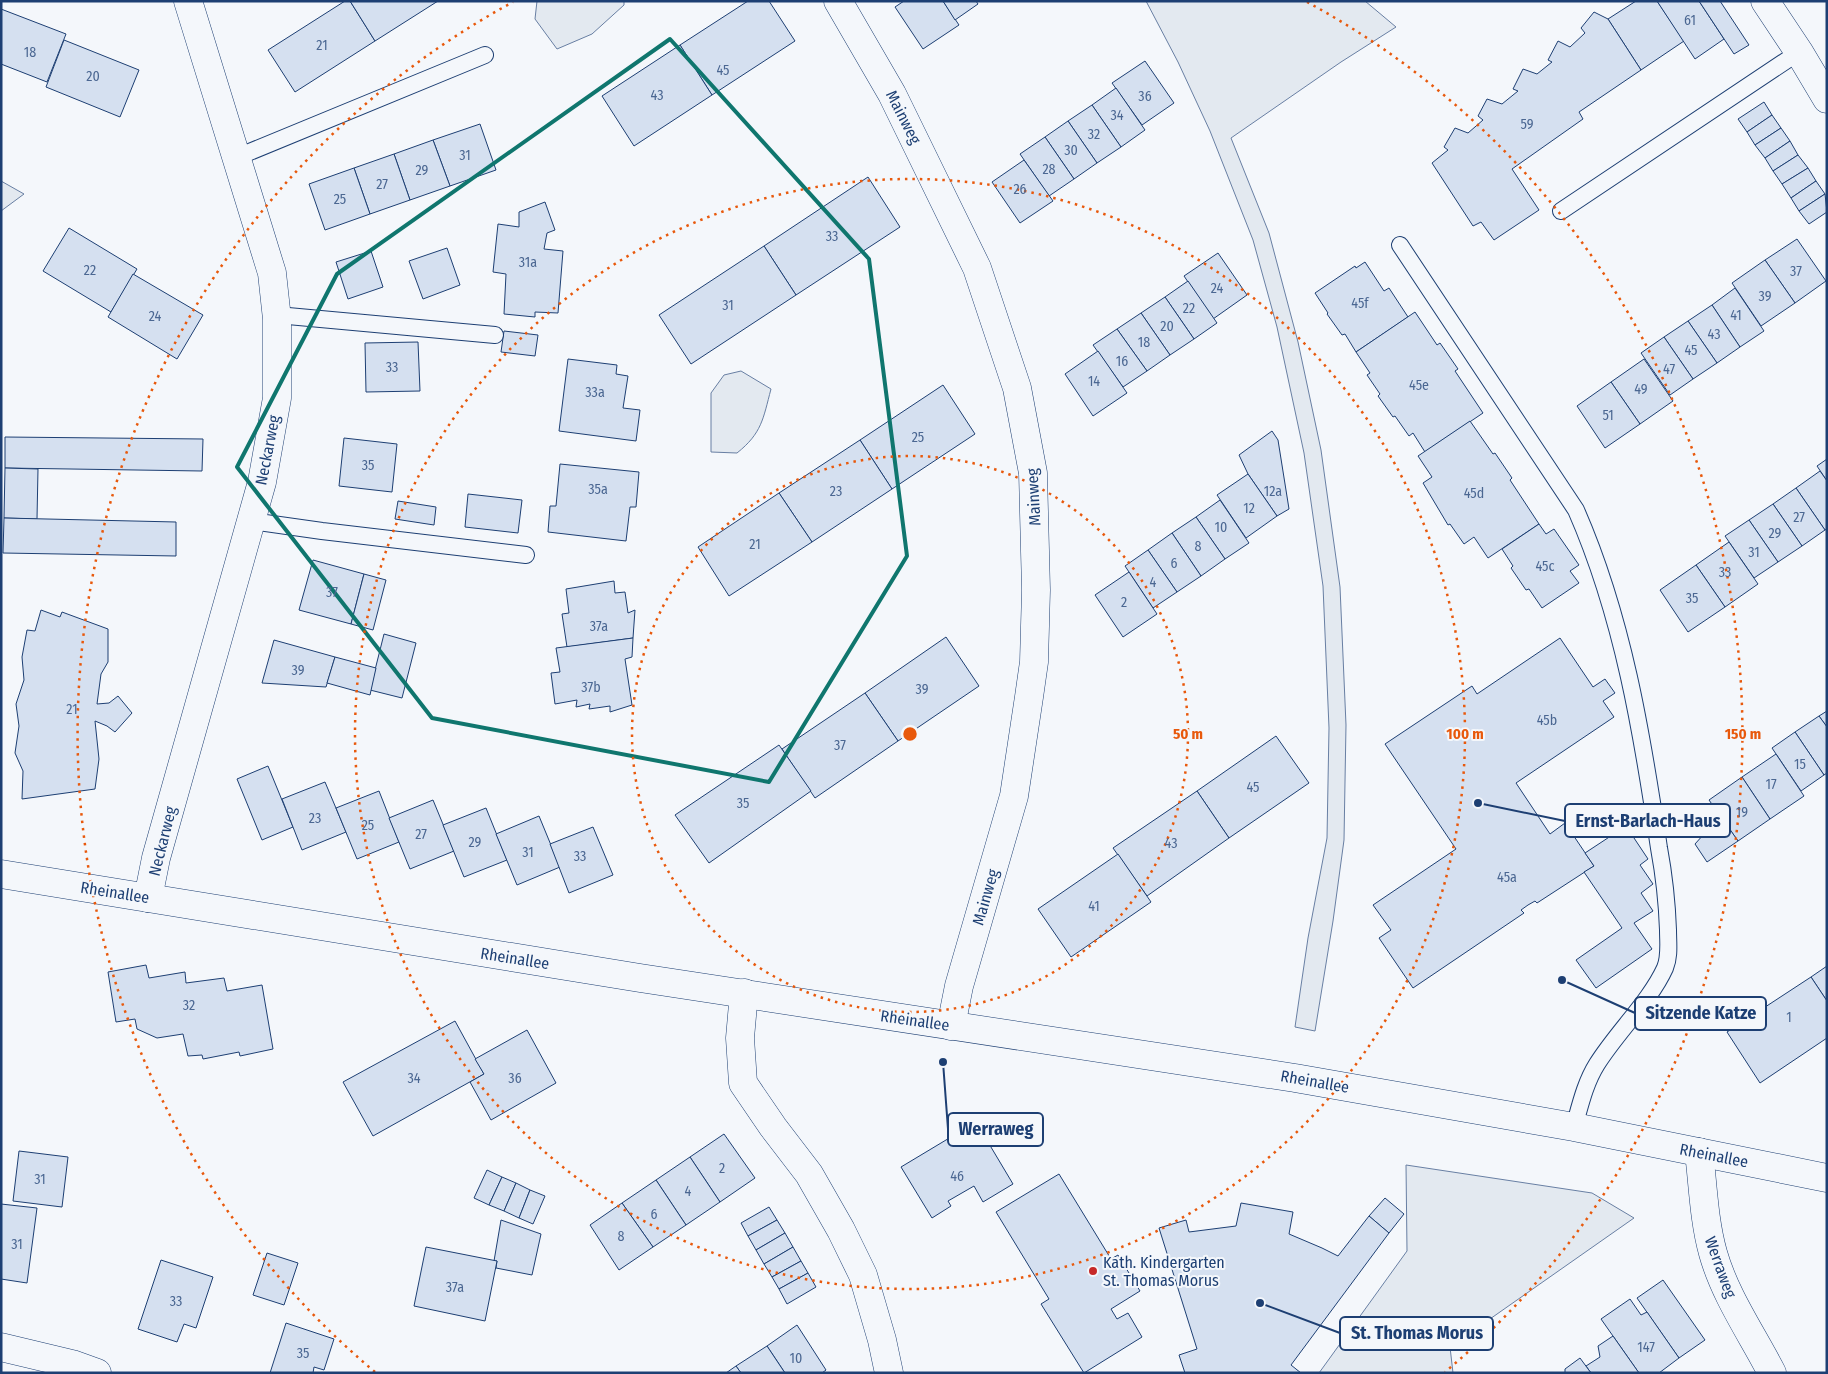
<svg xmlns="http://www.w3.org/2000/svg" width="1828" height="1374" viewBox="0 0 1828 1374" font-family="'Fira Sans Condensed',sans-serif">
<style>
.green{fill:#e3e9f0;stroke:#687fa3}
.building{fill:#d5e0f0;stroke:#1d3f73}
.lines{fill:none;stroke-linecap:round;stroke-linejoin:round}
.lane-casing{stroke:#1d3f73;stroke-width:18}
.street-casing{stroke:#1d3f73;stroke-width:29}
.lane{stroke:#f4f7fb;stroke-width:16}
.street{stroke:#f4f7fb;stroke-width:28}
.marked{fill:none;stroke:#0f766e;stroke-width:4;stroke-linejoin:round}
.ring{fill:none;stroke:#e8590c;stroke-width:2.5;stroke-dasharray:2.5 5}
.poi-dot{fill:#c62828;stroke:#f4f7fb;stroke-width:2}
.labels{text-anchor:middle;stroke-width:4;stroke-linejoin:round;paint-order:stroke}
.number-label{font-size:14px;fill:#4b6792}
.street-label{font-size:16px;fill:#1d3f73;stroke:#f4f7fb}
.poi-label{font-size:16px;fill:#1d3f73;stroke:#f4f7fb;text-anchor:start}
.centre{fill:#e8590c;stroke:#f4f7fb;stroke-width:2.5}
.ring-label{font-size:15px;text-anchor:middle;font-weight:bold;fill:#e8590c;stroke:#f4f7fb;stroke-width:4;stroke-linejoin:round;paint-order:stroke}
.leader{fill:none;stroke:#1d3f73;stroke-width:2}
.callout-dot{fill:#1d3f73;stroke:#f4f7fb;stroke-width:2}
.callout{fill:#f4f7fb;stroke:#1d3f73;stroke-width:2}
.callout-label{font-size:18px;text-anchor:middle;font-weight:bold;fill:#1d3f73}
</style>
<rect width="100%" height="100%" fill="#f4f7fb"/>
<g class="green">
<polygon points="537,1 624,1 624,5 592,34 557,49 535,19"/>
<polygon points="1146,1 1365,1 1396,27 1341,62 1231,138 1269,233 1298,342 1321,450 1340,587 1346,725 1344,840 1333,921 1315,1031 1295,1027 1308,938 1327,838 1329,728 1323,586 1304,453 1277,327 1253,240 1210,131 1178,62"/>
<polygon points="1,181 24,194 1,211"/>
<path d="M 741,371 L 771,389 C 763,419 762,433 737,453 L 711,452 L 711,393 L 724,375 Z"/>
<polygon points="1406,1165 1592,1193 1634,1218 1450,1347 1453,1373 1319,1373 1407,1251"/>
</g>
<g class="building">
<polygon points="345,1 350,1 375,41 295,92 268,50"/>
<polygon points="350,1 438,1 375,41"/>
<polygon points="748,1 769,1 795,41 712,95 680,45"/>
<polygon points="904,1 943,1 959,25 923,49 895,7"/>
<polygon points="943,1 976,1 978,4 955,20"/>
<polygon points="1636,1 1657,1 1684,41 1641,70 1608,19"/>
<polygon points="1657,1 1699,1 1724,39 1695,59"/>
<polygon points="1699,1 1720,1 1749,45 1734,54"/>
<polygon points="1,9 66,34 47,82 1,64"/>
<polygon points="1594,12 1608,19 1641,70 1579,112 1583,119 1512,169 1539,210 1494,240 1481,222 1473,226 1432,163 1448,150 1444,147 1455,128 1468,133 1483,120 1478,116 1487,99 1502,104 1518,91 1513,89 1523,69 1537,74 1552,62 1548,60 1558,41 1570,47 1585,33 1581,28"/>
<polygon points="64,40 139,70 120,117 46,87"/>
<polygon points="680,45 712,95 634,146 602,96"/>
<polygon points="1145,61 1174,103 1142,125 1112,83"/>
<polygon points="1116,88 1145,130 1121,147 1092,105"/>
<polygon points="1764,102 1772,115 1747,132 1738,119"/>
<polygon points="1092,105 1121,147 1097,163 1068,121"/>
<polygon points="1772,115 1781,128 1755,145 1747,132"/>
<polygon points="1068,121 1097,163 1074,179 1045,137"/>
<polygon points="480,124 496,170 450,186 433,140"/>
<polygon points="1781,128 1790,141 1765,158 1755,145"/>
<polygon points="1045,137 1074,179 1049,196 1020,154"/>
<polygon points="433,140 450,186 410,200 394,154"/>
<polygon points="1790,141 1798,155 1773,171 1765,158"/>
<polygon points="394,154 410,200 370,214 354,168"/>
<polygon points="1798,155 1808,168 1782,184 1773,171"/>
<polygon points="1024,160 1053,201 1020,223 992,182"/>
<polygon points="354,168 370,214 325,230 309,184"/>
<polygon points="1808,168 1816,181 1791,198 1782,184"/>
<polygon points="868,177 900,227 796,295 764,246"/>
<polygon points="1816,181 1825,194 1799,211 1791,198"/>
<polygon points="1825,194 1827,212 1809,224 1799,211"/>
<polygon points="545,202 555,230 547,233 544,249 563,251 558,313 535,312 535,317 504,314 506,274 493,272 498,224 519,227 519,212"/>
<polygon points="69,228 137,269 111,312 43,271"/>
<polygon points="1797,239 1826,281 1795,303 1765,260"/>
<polygon points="764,246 796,295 691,364 659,315"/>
<polygon points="447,248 460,285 423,299 409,261"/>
<polygon points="371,251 383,287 348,299 336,262"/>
<polygon points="1218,253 1247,295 1213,319 1184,276"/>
<polygon points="1765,260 1795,303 1761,326 1732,283"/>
<polygon points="1365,262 1384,291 1389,288 1408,317 1356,352 1345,334 1342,335 1327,314 1328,313 1315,293 1355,266 1356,268"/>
<polygon points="133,274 203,315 177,359 108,317"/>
<polygon points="1188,281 1217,323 1194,339 1165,297"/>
<polygon points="1735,288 1764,331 1740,347 1712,305"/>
<polygon points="1165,297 1194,339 1170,355 1141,313"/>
<polygon points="1712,305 1740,347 1717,363 1688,321"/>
<polygon points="1415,312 1437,345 1440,343 1458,369 1455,371 1483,413 1425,452 1413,433 1409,436 1395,416 1393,417 1378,396 1380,394 1367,375 1370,373 1356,352"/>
<polygon points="1141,313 1170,355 1147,371 1117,329"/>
<polygon points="1688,321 1717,363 1693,379 1664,337"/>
<polygon points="1117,329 1147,371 1123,387 1093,345"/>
<polygon points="504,331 538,335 535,356 501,352"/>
<polygon points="1664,337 1693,379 1670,395 1641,353"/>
<polygon points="418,342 420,391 366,392 365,343"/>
<polygon points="1098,351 1127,393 1093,416 1065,374"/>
<polygon points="568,359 617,365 616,374 628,376 623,408 640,410 636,441 559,431"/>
<polygon points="1644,359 1673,401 1640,424 1611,382"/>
<polygon points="1611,382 1640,424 1605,448 1577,406"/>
<polygon points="943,385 975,434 892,489 860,440"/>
<polygon points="1470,421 1493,454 1495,453 1512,478 1510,480 1539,524 1488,558 1474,537 1464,544 1450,524 1448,525 1423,483 1432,477 1418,456"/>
<polygon points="1272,431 1278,440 1289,509 1277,516 1248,474 1239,455"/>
<polygon points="5,437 203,439 202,471 5,468"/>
<polygon points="344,438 397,444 392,492 339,486"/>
<polygon points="860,440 892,489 812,542 779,493"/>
<polygon points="1827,459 1827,481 1817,466"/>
<polygon points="560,464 639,472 636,507 630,507 626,541 548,532 550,506 556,506"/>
<polygon points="5,468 38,469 37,519 4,518"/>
<polygon points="1820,471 1827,481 1827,529 1825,530 1796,488"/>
<polygon points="1248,474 1277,516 1246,538 1217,495"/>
<polygon points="1796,488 1825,530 1802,546 1773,504"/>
<polygon points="779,493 812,542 729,596 698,547"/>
<polygon points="468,494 522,500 518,533 465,527"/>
<polygon points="1220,500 1249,543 1225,559 1196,517"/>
<polygon points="398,501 436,507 434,525 395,519"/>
<polygon points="1773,504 1802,546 1778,562 1749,520"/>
<polygon points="1196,517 1225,559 1201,576 1172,533"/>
<polygon points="4,518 176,522 176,556 3,553"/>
<polygon points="1749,520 1778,562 1754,578 1725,536"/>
<polygon points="1539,524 1546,534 1554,529 1579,565 1570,571 1579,583 1542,608 1529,589 1526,590 1511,568 1513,566 1502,549"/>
<polygon points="1172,533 1201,576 1177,592 1148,550"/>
<polygon points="1729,542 1758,584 1725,607 1696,565"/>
<polygon points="1148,550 1177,592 1153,608 1125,566"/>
<polygon points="313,560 364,574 351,624 299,610"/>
<polygon points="1696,565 1725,607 1688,632 1660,590"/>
<polygon points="1129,572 1157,614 1123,637 1095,595"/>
<polygon points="364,574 386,580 373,630 351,624"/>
<polygon points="614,581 615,593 625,592 628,613 635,610 633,638 567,647 562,614 569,613 566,589"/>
<polygon points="41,610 60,617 62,612 108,629 108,662 101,674 97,704 109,703 118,696 132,713 115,732 107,726 95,721 99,759 95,789 22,799 23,771 15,753 19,726 16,704 24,680 22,657 27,630 35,631"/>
<polygon points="384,634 416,643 402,698 370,690"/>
<polygon points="946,637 979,686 898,741 865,693"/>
<polygon points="633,638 632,657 625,659 632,705 610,712 610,706 589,709 590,704 576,707 577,700 555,704 551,673 560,672 556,648"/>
<polygon points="1560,638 1593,687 1605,679 1615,693 1603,701 1614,717 1516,783 1550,834 1565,823 1594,866 1537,903 1535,901 1528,905 1521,910 1524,913 1413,988 1379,938 1391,930 1373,905 1456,849 1385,744 1472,686 1477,694"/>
<polygon points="274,640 335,657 326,687 262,683"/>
<polygon points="335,657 376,668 370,695 327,683"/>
<polygon points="865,693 898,741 815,798 782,749"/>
<polygon points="1827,711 1827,727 1819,716"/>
<polygon points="1819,716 1827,727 1827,773 1824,775 1795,732"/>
<polygon points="1795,732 1824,775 1801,791 1772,748"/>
<polygon points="1276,736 1309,783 1229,838 1197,791"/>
<polygon points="779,745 811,791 709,863 675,815"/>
<polygon points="1776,754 1804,796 1770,819 1742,777"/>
<polygon points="268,766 293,827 262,840 237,779"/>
<polygon points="1742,777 1770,819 1738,841 1709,800"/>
<polygon points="325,782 346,832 302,850 282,799"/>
<polygon points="379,791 399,842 357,859 336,808"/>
<polygon points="1197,791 1229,838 1147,896 1113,848"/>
<polygon points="433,800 454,851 410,869 389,818"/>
<polygon points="1713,805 1738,841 1707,862 1695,844 1704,834 1694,818"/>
<polygon points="486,808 507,860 464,877 443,825"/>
<polygon points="539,816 560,867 517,885 496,834"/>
<polygon points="1626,826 1648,859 1640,865 1653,884 1641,893 1653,911 1634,923 1652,949 1596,988 1576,960 1622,928 1584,872 1594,866 1585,853"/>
<polygon points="593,827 613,875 569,893 550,844"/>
<polygon points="1118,854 1151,902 1071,957 1038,909"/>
<polygon points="146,965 149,978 185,972 186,983 224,978 227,991 262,985 273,1049 240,1056 239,1052 203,1059 202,1055 188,1056 183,1034 157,1038 137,1029 135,1019 116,1022 108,972"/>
<polygon points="1827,966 1827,1001 1811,977"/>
<polygon points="1811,977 1827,1001 1827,1038 1760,1083 1727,1032"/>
<polygon points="455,1021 484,1074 373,1136 343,1082"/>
<polygon points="527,1030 556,1083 491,1120 470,1082 484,1074 475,1059"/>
<polygon points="976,1122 1013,1184 983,1202 974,1186 948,1201 951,1206 932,1218 901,1167"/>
<polygon points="724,1134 755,1178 720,1202 690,1157"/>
<polygon points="19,1151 68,1157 62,1207 13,1201"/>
<polygon points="690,1157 720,1202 686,1225 656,1180"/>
<polygon points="487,1170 502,1177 489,1205 474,1198"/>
<polygon points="1059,1174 1111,1259 1118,1255 1140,1291 1111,1309 1117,1319 1128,1313 1142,1337 1084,1373 1041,1304 1049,1299 996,1212"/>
<polygon points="502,1177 516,1183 504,1211 489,1205"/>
<polygon points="656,1180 686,1225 653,1247 622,1203"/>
<polygon points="516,1183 530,1190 519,1218 504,1211"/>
<polygon points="530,1190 545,1196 533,1224 519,1218"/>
<polygon points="1385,1198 1404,1214 1389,1233 1369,1216"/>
<polygon points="622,1203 653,1247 619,1270 590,1225"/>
<polygon points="1241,1203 1293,1212 1289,1234 1322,1248 1338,1256 1369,1216 1389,1233 1291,1365 1301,1373 1185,1373 1179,1355 1197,1349 1159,1228 1186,1220 1189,1232 1236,1226"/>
<polygon points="1,1204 37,1208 27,1283 1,1279"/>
<polygon points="769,1207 777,1220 748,1236 741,1223"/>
<polygon points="501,1220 541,1234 532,1275 496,1268 497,1261 494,1261"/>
<polygon points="777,1220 785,1233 756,1250 748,1236"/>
<polygon points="785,1233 793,1247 764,1264 756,1250"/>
<polygon points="426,1247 497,1261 485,1321 414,1306"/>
<polygon points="793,1247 801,1261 772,1277 764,1264"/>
<polygon points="267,1253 298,1263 284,1305 253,1295"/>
<polygon points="161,1260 213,1277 196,1328 184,1324 177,1342 138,1329"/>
<polygon points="801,1261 808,1273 779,1289 772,1277"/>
<polygon points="808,1273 816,1287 787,1304 779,1289"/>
<polygon points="1663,1280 1705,1340 1679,1358 1637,1298"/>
<polygon points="1630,1299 1641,1315 1647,1312 1679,1358 1659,1373 1639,1373 1601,1319"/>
<polygon points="286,1323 334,1339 324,1370 314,1367 313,1373 270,1373"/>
<polygon points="797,1325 826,1370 822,1373 785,1373 767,1346"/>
<polygon points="1613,1336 1639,1373 1591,1373 1586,1366 1600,1357 1598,1346"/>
<polygon points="767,1346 785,1373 741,1373 736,1366"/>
<polygon points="1580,1358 1591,1373 1565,1373 1565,1369"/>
<polygon points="736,1366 741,1373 726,1373"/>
</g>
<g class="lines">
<g class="lane-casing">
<g id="lane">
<polyline points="235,158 485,55"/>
<polyline points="1561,211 1799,52"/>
<path d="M 1400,245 L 1576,510 C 1623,617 1642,733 1659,848 C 1664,875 1667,902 1668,930 C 1668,943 1670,956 1665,968 C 1650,1001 1617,1032 1597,1064 C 1585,1083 1580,1106 1574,1127"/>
<polyline points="277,315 495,335"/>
<polyline points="251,521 322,531 526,555"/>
</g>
</g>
<g class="street-casing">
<g id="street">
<polyline points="838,1 892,94 977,268 1017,388 1033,473 1036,590 1034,662 1029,697 1014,796 959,986 951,1026"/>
<polyline points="1765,1 1799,52 1827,99"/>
<polyline points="1,874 640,978 1295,1078 1574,1127 1827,1178"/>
<polyline points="148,898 156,858 262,482 277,398 277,319 272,273 188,1"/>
<polyline points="744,993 740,1038 743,1083 773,1127 809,1174 841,1230 863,1275 882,1340 889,1373"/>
<path d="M 1699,1152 C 1703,1186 1704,1221 1713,1253 C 1725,1296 1752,1334 1772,1373"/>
<polyline points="1,1347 72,1364 97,1373"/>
</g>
</g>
<use href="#lane" class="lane"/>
<use href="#street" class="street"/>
</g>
<path class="marked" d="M 670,39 L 869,259 L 907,556 L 769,782 L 432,718 L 237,467 L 337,274 Z"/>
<g class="ring">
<circle cx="910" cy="734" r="278"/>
<circle cx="910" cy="734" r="555"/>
<path d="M375 1372A833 833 0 0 1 513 2M1307 2A833 833 0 0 1 1445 1372"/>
</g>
<circle class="poi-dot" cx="1093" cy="1271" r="5"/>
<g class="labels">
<g class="number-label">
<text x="1690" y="25">61</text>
<text x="322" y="50">21</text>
<text x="30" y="57">18</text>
<text x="723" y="75">45</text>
<text x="93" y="81">20</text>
<text x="657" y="100">43</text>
<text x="1145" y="101">36</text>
<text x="1117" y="120">34</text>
<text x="1527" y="129">59</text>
<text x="1094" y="139">32</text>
<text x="1071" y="155">30</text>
<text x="465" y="160">31</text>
<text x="1049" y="174">28</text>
<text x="422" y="175">29</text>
<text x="382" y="189">27</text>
<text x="1020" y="194">26</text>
<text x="340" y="204">25</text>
<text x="832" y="241">33</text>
<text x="528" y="267">31a</text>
<text x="90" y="275">22</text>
<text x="1796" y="276">37</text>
<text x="1217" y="293">24</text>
<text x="1765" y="301">39</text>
<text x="1360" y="308">45f</text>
<text x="728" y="310">31</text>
<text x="1189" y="313">22</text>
<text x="1736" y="320">41</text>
<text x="155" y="321">24</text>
<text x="1167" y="331">20</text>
<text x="1714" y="339">43</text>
<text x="1144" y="347">18</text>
<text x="1691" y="355">45</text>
<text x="1122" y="366">16</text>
<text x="392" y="372">33</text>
<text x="1669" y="374">47</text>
<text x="1094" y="386">14</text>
<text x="1419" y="390">45e</text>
<text x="1641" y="394">49</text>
<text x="595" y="397">33a</text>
<text x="1608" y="420">51</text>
<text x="918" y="442">25</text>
<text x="368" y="470">35</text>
<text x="598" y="494">35a</text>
<text x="836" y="496">23</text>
<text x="1273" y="496">12a</text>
<text x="1474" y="498">45d</text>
<text x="1249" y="513">12</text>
<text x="1799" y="522">27</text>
<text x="1221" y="532">10</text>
<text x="1775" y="538">29</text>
<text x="755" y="549">21</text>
<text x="1198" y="551">8</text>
<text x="1754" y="557">31</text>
<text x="1174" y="568">6</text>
<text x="1545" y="571">45c</text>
<text x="1725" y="577">33</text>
<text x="1153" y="587">4</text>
<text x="332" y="597">37</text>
<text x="1692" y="603">35</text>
<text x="1124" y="607">2</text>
<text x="599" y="631">37a</text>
<text x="298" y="675">39</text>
<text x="591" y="692">37b</text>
<text x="922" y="694">39</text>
<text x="72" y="714">21</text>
<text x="1547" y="725">45b</text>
<text x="840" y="750">37</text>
<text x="1800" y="769">15</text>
<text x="1771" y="789">17</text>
<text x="1253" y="792">45</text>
<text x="743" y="808">35</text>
<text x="1742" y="817">19</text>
<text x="315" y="823">23</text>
<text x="368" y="830">25</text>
<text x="421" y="839">27</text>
<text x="475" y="847">29</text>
<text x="1171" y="848">43</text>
<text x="528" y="857">31</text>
<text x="580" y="861">33</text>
<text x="1507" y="882">45a</text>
<text x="1094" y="911">41</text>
<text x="189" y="1010">32</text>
<text x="1789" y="1022">1</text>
<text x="414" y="1083">34</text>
<text x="515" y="1083">36</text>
<text x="722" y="1173">2</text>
<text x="957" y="1181">46</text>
<text x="40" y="1184">31</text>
<text x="688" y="1196">4</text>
<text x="654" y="1219">6</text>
<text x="621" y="1241">8</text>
<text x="17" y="1249">31</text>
<text x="455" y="1292">37a</text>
<text x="176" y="1306">33</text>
<text x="1646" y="1352">147</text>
<text x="303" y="1358">35</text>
<text x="796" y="1363">10</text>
</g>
<g class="street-label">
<text transform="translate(904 117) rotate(63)" y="6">Mainweg</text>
<text transform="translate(267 450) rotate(-79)" y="6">Neckarweg</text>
<text transform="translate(1033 497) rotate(-93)" y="6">Mainweg</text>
<text transform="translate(162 841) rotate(-76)" y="6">Neckarweg</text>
<text transform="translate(115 892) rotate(9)" y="6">Rheinallee</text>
<text transform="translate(985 897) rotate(-74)" y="6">Mainweg</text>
<text transform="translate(515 958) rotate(9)" y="6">Rheinallee</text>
<text transform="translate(915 1020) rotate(8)" y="6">Rheinallee</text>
<text transform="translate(1315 1081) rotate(10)" y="6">Rheinallee</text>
<text transform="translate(1714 1155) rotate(11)" y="6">Rheinallee</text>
<text transform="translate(1721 1267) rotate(70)" y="6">Werraweg</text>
</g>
<g class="poi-label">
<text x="1103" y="1268">Kath. Kindergarten<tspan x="1103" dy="18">St. Thomas Morus</tspan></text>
</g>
</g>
<circle cx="910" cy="734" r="8" class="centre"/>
<g class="ring-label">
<text x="1188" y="739">50 m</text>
<text x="1465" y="739">100 m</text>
<text x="1743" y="739">150 m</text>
</g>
<path class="leader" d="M1478 803L1565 821M1562 980L1635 1013M943 1062L948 1129M1260 1303L1340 1333"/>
<g class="callout-dot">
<circle cx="1478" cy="803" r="5"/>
<circle cx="1562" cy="980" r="5"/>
<circle cx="943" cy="1062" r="5"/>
<circle cx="1260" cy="1303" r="5"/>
</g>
<g class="callout">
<rect x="1565" y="804" width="165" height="33" rx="5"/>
<rect x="1635" y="997" width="131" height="33" rx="5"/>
<rect x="948" y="1113" width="95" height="33" rx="5"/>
<rect x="1340" y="1317" width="153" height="33" rx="5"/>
</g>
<g class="callout-label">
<text x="1648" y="827">Ernst-Barlach-Haus</text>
<text x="1701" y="1019">Sitzende Katze</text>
<text x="996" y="1135">Werraweg</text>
<text x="1417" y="1339">St. Thomas Morus</text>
</g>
<rect width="1828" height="1374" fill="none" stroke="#1d3f73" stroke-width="5"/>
</svg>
